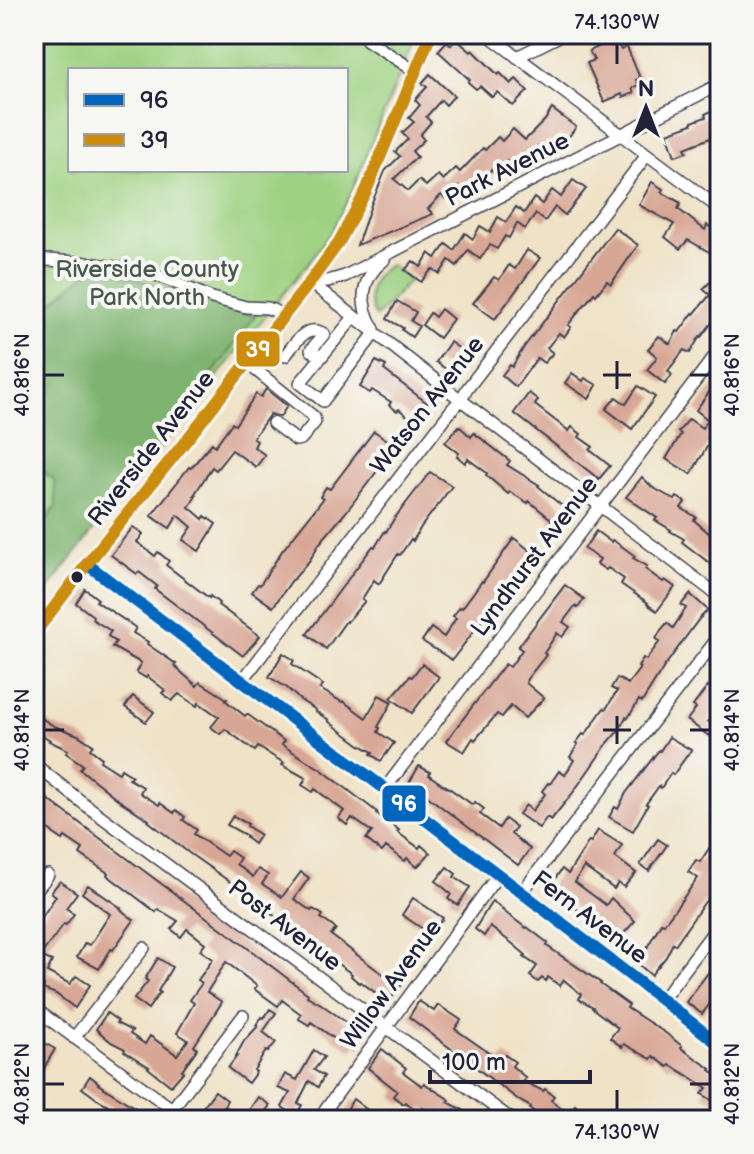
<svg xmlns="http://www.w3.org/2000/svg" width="754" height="1154" viewBox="0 0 754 1154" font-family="'Balsamiq Sans',sans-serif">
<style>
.green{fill:#9ed282;stroke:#607a5e;stroke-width:2;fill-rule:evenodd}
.forest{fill:#7eb470;stroke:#506b56;stroke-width:2}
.building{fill:#d8a694}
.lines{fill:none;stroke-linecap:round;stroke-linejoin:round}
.minor-casing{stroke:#413f50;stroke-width:14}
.major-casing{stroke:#413f50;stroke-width:17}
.minor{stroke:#fff;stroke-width:11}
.major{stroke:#f8bd88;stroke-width:14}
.bus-1-casing{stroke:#f6f6f2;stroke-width:18}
.bus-2-casing{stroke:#f6f6f2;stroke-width:18}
.bus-1{stroke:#0065bd;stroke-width:12}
.bus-2{stroke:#cc8c0c;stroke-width:12}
.ticks{fill:none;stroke:#22223b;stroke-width:3}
.bus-dot{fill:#22223b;stroke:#f6f6f2;stroke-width:3}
.labels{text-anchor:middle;stroke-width:8;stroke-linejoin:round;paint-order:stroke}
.street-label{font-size:24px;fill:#22223b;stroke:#f6f6f2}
.park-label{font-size:24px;fill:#475750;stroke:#f6f6f2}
.line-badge{stroke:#f6f6f2;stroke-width:3}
.badge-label{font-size:22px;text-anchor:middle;font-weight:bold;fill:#fff}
.neatline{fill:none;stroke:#22223b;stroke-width:3}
.ticks-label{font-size:20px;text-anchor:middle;fill:#22223b}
</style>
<rect width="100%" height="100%" fill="#f6f6f2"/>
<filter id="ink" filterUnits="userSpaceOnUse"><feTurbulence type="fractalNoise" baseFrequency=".0125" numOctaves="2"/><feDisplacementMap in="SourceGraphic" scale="16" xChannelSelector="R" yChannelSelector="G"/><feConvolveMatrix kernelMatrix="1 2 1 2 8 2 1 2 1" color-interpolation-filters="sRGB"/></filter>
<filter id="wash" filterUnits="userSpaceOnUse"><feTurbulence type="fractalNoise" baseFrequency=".006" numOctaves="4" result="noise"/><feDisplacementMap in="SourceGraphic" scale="32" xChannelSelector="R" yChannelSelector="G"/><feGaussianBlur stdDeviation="1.8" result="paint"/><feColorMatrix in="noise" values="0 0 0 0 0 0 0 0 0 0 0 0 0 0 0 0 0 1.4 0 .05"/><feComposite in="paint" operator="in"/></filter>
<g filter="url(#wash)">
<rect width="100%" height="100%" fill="#efe2c6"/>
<g class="green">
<path d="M 34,34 L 416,34 L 350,196 L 333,229 L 312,258 L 96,527 L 34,608 ZM 70,70 L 346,70 L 346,170 L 70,170 Z"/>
<path d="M 391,265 L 410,280 L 376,317 C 363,297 370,275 391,265 Z"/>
</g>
<polygon class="forest" points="95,266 255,316 112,512 96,527 34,608 34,539 56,506 54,480 34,464 34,318"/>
<g id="blocks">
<g class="building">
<polygon points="456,39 471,52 473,50 498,75 500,73 511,84 516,79 528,91 513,106 497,92 492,97 480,86 476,89 468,82 470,80 438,51 447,41 451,45"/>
<polygon points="616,39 621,50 627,47 640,78 636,80 639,85 632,88 634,93 623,97 622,94 604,102 587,63 594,60 589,51"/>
<polygon points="430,74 454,96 446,105 441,100 426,117 431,122 420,135 424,140 412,151 417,157 394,179 408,191 419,180 426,186 438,175 443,180 456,168 460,172 483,148 485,150 498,137 502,141 513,129 525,140 545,120 552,109 576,127 567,139 561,134 544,149 539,145 527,157 523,153 512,165 507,161 495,174 491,170 479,183 475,179 462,191 458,187 446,199 441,195 428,209 433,214 357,245 372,202 385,171 400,156 395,152 408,139 402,133 414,122 409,118 420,105 415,100 427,87 422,83"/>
<polygon points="716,109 720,118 720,134 685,148 687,152 675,156 667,133 692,124 692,122 706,117 705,114"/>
<polygon points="573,180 586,189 565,215 555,207 545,221 536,214 525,229 517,223 509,238 505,236 497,249 490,245 480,259 468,250 457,266 449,260 440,274 432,269 421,282 405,270 413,261 421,267 429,253 436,258 446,244 454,250 465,233 473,239 480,226 490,232 498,217 506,222 516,207 524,213 534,198 542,204 552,190 561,197"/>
<polygon points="652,182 663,189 661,192 681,203 678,209 705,230 707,225 720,232 720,258 688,240 680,249 665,237 674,224 639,205"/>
<polygon points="615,228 638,245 611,284 607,281 596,295 594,293 568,325 571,327 564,337 559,333 547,348 553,353 544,363 537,358 516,387 502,375 510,365 512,367 524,347"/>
<polygon points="527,250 540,258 495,319 473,303 494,277 499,280 509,265 515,269"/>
<polygon points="710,282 720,290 720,312 701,337 700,336 690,353 684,350 668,371 672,375 665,384 647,370 657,357 648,349 659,336 670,344 677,331 679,332 693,313 694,314 710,295 703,289"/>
<polygon points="397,301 416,312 411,321 419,326 412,337 402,330 403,328 387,319"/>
<polygon points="441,309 453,319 439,338 422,325 430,313 435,317"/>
<polygon points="450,342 471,357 457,377 436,362"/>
<polygon points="376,361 386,366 384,370 427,403 413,421 399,409 397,411 389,405 391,402 372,390 370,393 360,387"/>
<polygon points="572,373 583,381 585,378 597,385 589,399 565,383"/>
<polygon points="720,377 720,409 713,418 719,423 708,438 711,440 691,474 666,459 681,434 678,432 689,419 702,428 708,420 696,410"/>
<polygon points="638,386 655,397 632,429 606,409 616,397 626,404"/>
<polygon points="266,389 287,406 280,417 270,414 253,438 257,441 254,447 265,455 256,467 232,450 216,470 212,467 194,495 196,496 189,507 203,519 205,516 216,524 199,551 183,540 192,527 178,515 170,528 151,516 189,467 191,468 212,443 215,446 232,423 235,425 256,394 261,397"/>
<polygon points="529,393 538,400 535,405 569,431 572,427 581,434 579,437 593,447 590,450 610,466 599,479 514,413"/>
<polygon points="459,426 471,437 474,433 510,461 507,465 539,485 538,486 562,506 565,503 574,509 559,529 550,523 552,520 529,501 528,503 510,492 508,494 486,475 487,473 468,459 465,463 457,456 459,453 445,442"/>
<polygon points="374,431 396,446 346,512 319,544 310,560 293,580 292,580 273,607 252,592 258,584 260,585 282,551 323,499 320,497 326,487 330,489"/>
<polygon points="430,472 452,486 421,527 413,541 411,539 400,555 398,554 379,584 374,580 362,599 365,601 347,622 346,621 326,649 307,634 373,546 375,547 385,531 386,532 394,519"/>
<polygon points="642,477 652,487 675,500 677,497 685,502 681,508 696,517 694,520 720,543 720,571 682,542 684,539 670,531 671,530 655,520 657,518 626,497"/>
<polygon points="133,527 143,534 137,542 155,556 158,552 169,561 166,565 209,598 210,596 219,603 218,605 260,636 243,656 155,589 157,586 139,572 137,574 111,555"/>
<polygon points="596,531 611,542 612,540 620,545 635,556 633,558 647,566 645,569 663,582 665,580 675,587 657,611 647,604 648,603 621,584 624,579 608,568 606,570 597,564 600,559 584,549"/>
<polygon points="514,538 533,553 452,660 422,641 431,628 444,637 456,618 453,616 460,607 462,608 482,581 483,582"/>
<polygon points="565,585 584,599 578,608 575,606 563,622 570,627 562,637 557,633 544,653 546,655 527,679 526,683 544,698 525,718 511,706 502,717 497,714 475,740 473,738 464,752 446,741 505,664 510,667 522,650 518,647"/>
<polygon points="85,589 98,599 96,601 136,628 133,633 148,642 147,644 176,664 174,666 197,686 200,682 227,699 226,701 245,716 247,714 284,741 282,745 322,770 377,812 376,813 399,830 397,832 419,848 421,845 430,853 417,867 407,858 405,861 386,847 382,852 366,839 372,832 352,818 347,825 338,818 344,811 315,789 313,792 302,785 306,778 282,765 284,763 258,747 255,751 225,729 220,734 211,727 219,717 199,703 197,706 179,694 172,701 162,693 165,690 147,676 146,678 136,672 141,663 112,647 116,642 108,636 111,631 92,619 93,616 76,603"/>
<polygon points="690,594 708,610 699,619 664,667 642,702 639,700 628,718 626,717 619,730 607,744 572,794 551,820 547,817 539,828 519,814 526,805 532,811 545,794 542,791 548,783 550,784 559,771 565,775 574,760 570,757 578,744 576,743 583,734 585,735 604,708 606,709 617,691 611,688 617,678 628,684 640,668 638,667 643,658 646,660 660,641 656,639 661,630 667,623 673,628 686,608 681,605"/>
<polygon points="283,653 294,660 292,664 323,685 320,689 342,702 343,701 366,718 379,695 392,702 378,727 380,728 378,732 394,743 381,761 371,754 373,752 360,745 328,721 329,720 315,711 316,710 300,700 286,687 269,677"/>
<polygon points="422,664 439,677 412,713 391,698 410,676 412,677"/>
<polygon points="720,680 720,704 708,721 716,727 709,736 687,720 696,708 693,706 708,686 713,689"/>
<polygon points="133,696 154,712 146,722 125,707"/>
<polygon points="38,716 54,726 78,735 93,745 90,749 102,758 100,761 119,773 121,769 132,776 129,779 143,787 140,793 159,805 160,803 174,813 176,810 185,817 183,820 197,830 194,834 226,856 230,851 240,858 236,864 253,877 258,869 268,875 262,884 282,897 301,872 309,878 294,899 311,911 313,909 323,915 321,918 336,929 331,935 377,970 391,979 394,975 403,983 388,1002 361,982 359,983 351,976 352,974 297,935 257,901 189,853 148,821 149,820 120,801 80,769 83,765 66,753 68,750 49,741 50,740 34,730 34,722"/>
<polygon points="669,737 691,750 673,775 671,773 661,788 659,786 646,804 648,805 633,831 609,817 615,807 618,809 626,793 659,750 660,751"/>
<polygon points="419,766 430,772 429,775 446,787 446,786 473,805 475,802 484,809 480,814 499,828 505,819 516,827 511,834 530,849 518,865 435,802 422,792 423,791 409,783"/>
<polygon points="34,789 245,946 308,994 307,996 321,1004 350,1025 363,1036 352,1051 311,1022 309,1025 299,1019 301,1014 282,1000 278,1006 264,996 254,989 257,986 226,962 207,992 222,1002 194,1046 197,1049 182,1070 184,1071 171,1086 148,1068 149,1067 124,1051 125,1049 111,1042 96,1029 107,1013 118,1021 116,1023 132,1031 130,1034 145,1044 150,1036 177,1055 188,1040 177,1033 194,1003 190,1000 202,983 198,980 213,959 200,950 205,943 187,929 181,937 171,929 178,921 158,909 156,912 107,875 108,873 80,854 83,849 65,837 63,840 54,834 40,821 42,819 34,814"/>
<polygon points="233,816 248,824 247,826 260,835 254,844 246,838 247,836 227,825"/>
<polygon points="720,828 720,885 704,903 675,945 673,943 666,957 651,975 635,961 642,952 644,953 661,923 664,924 698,878 688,872 696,860 700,862 712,844 710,843"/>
<polygon points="598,830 622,845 615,857 636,873 624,887 618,883 614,889 584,867 575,882 606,905 611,898 635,921 617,941 549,887 562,869 568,874 589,841 591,842"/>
<polygon points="658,839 667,845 649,871 640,865"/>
<polygon points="447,867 456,874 454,877 470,887 458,905 448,899 451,894 436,881"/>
<polygon points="60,881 77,893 66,908 74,914 66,925 64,924 40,956 52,961 47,972 70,984 76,976 90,985 75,1008 56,994 43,989 44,986 34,982 34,911 42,917 56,896 51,892"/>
<polygon points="88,885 121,908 120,909 134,920 113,950 111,949 99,969 77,957 85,943 90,945 110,914 82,893"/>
<polygon points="413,898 443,918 436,928 434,926 429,933 402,915"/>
<polygon points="492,901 503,909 502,910 526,928 527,927 548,943 547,946 601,983 600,984 629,1005 627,1008 667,1034 682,1046 681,1048 711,1069 710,1070 720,1077 720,1105 702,1094 707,1088 692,1078 670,1065 668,1067 653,1056 651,1059 624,1044 622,1047 610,1038 618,1028 592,1008 593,1007 579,999 581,994 564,980 560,986 548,977 546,981 542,978 538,982 530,976 537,966 524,957 526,955 513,944 490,927 484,936 475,929"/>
<polygon points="720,957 720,1000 717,1005 712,1001 702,1014 686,1002"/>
<polygon points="158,958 172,967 158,991 160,992 148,1009 134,999 148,981 145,979"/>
<polygon points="419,1001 434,1011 438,1005 461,1020 455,1029 501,1061 505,1055 515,1062 512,1066 526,1078 523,1081 543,1091 545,1089 554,1096 551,1100 569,1114 575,1105 584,1112 579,1120 546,1120 530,1109 531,1107 520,1101 409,1017"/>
<polygon points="270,1009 276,1013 263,1032 276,1042 268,1052 266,1051 254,1070 256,1072 248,1083 228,1068 237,1056 236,1056 244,1041 258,1026 256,1025 262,1017 264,1018"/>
<polygon points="34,1037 55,1049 34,1085"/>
<polygon points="382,1049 406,1068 403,1072 422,1086 424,1083 439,1093 450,1100 448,1102 463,1110 475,1120 441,1120 423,1108 420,1112 405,1102 403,1104 393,1096 397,1091 368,1068"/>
<polygon points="314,1050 324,1057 314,1070 324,1076 318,1087 309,1081 298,1103 302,1105 296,1116 282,1107 290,1093 278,1088 285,1074 297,1080"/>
<polygon points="90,1076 99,1083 98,1084 137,1109 130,1120 113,1120 119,1111 97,1099 82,1088"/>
<polygon points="215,1091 227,1100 224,1106 244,1117 258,1097 270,1105 260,1120 221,1120 203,1107"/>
<polygon points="353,1099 374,1115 371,1120 341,1120"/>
</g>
</g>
</g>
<g filter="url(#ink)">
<use href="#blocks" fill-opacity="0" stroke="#413f50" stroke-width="2"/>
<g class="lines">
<g class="minor-casing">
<g id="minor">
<polyline points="487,34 720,209"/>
<polyline points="367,40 415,71"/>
<polyline points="517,57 563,34"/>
<polyline points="34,262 48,260 89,263 151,273 212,298 246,307 268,308 284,315"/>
<polyline points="310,282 461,400 720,597"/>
<polyline points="310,282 328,281 345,276 720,84"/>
<polyline points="354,317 300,383 323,401 375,333"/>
<path d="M 374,329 C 358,304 361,278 384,260"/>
<path d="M 285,356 C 295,343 306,323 324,334 L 311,350 L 320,357"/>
<polyline points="247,363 314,417 315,422 301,439 296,440 273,423"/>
<path d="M 87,564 C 298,724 511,882 720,1045"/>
<polyline points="242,681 453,408 461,400 467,389 647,155"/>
<polyline points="34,764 83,803 512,1120"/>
<polyline points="384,790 720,349"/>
<polyline points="522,892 720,635"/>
<polyline points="34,893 48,875"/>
<polyline points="662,1000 720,923"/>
<polyline points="34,1008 187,1120"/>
<polyline points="74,1038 144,948"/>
<polyline points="172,1109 243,1016"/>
<polyline points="318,1120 498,875"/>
</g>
</g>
<g class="major-casing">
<polyline id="major" points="34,634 87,564 189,437 310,282 339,242 366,191 431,34"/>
</g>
<use href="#minor" class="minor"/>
<use href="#major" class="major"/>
<g class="bus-1-casing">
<path id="bus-1" d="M 87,564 C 298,724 511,882 720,1045"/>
</g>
<g class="bus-2-casing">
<polyline id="bus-2" points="34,634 87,564 189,437 310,282 339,242 366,191 431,34"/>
</g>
<use href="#bus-1" class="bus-1"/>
<use href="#bus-2" class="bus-2"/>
</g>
</g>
<path class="ticks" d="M 617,44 L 617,64M 617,361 L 617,389M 44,375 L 64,375M 603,375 L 631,375M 690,375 L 710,375M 617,716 L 617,744M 44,730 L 64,730M 603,730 L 631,730M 690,730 L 710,730M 44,1084 L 64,1084M 690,1084 L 710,1084M 617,1090 L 617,1110"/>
<circle class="bus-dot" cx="77" cy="577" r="7"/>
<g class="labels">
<g class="street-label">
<text transform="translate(507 169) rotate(-27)" y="8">Park Avenue</text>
<text transform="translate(427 405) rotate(-52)" y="8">Watson Avenue</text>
<text transform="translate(151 448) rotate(-52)" y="8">Riverside Avenue</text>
<text transform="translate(534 556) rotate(-53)" y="8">Lyndhurst Avenue</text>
<text transform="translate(590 917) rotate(37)" y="8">Fern Avenue</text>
<text transform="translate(285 925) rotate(37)" y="8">Post Avenue</text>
<text transform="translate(391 984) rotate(-54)" y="8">Willow Avenue</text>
</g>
<g class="park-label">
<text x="147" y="277">Riverside County<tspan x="147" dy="28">Park North</tspan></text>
</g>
</g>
<g class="line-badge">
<rect x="235" y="330" width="46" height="38" rx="8" fill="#cc8c0c"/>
<rect x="381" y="784" width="46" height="39" rx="8" fill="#0065bd"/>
</g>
<g class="badge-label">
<text x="258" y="357">39</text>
<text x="404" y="811">96</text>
</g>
<rect width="754" height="1154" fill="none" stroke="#f6f6f2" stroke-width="88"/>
<rect x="68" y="68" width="280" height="104" fill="#f6f6f2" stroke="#a1a1a9" stroke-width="2"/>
<rect x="84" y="94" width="40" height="12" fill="#0065bd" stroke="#a1a1a9" stroke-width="2"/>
<text x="140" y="108" font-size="24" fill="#22223b">96</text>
<rect x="84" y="134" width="40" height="12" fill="#cc8c0c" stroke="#a1a1a9" stroke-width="2"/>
<text x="140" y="148" font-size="24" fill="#22223b">39</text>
<g transform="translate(646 108)" stroke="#f6f6f2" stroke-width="6" paint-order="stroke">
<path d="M0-6L14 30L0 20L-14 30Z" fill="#22223b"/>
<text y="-12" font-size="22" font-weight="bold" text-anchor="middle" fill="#22223b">N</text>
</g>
<path d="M430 1070v12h160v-12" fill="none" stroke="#22223b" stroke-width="4"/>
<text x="442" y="1070" font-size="24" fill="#22223b" stroke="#f6f6f2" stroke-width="6" paint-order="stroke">100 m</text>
<rect x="44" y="44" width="666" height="1066" class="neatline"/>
<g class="ticks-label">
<text x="617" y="29">74.130°W</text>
<text transform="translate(22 375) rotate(-90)" y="7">40.816°N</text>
<text transform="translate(732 375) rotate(-90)" y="7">40.816°N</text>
<text transform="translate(22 730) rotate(-90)" y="7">40.814°N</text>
<text transform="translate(732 730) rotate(-90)" y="7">40.814°N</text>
<text transform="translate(22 1084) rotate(-90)" y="7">40.812°N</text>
<text transform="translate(732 1084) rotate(-90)" y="7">40.812°N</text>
<text x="617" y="1139">74.130°W</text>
</g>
</svg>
